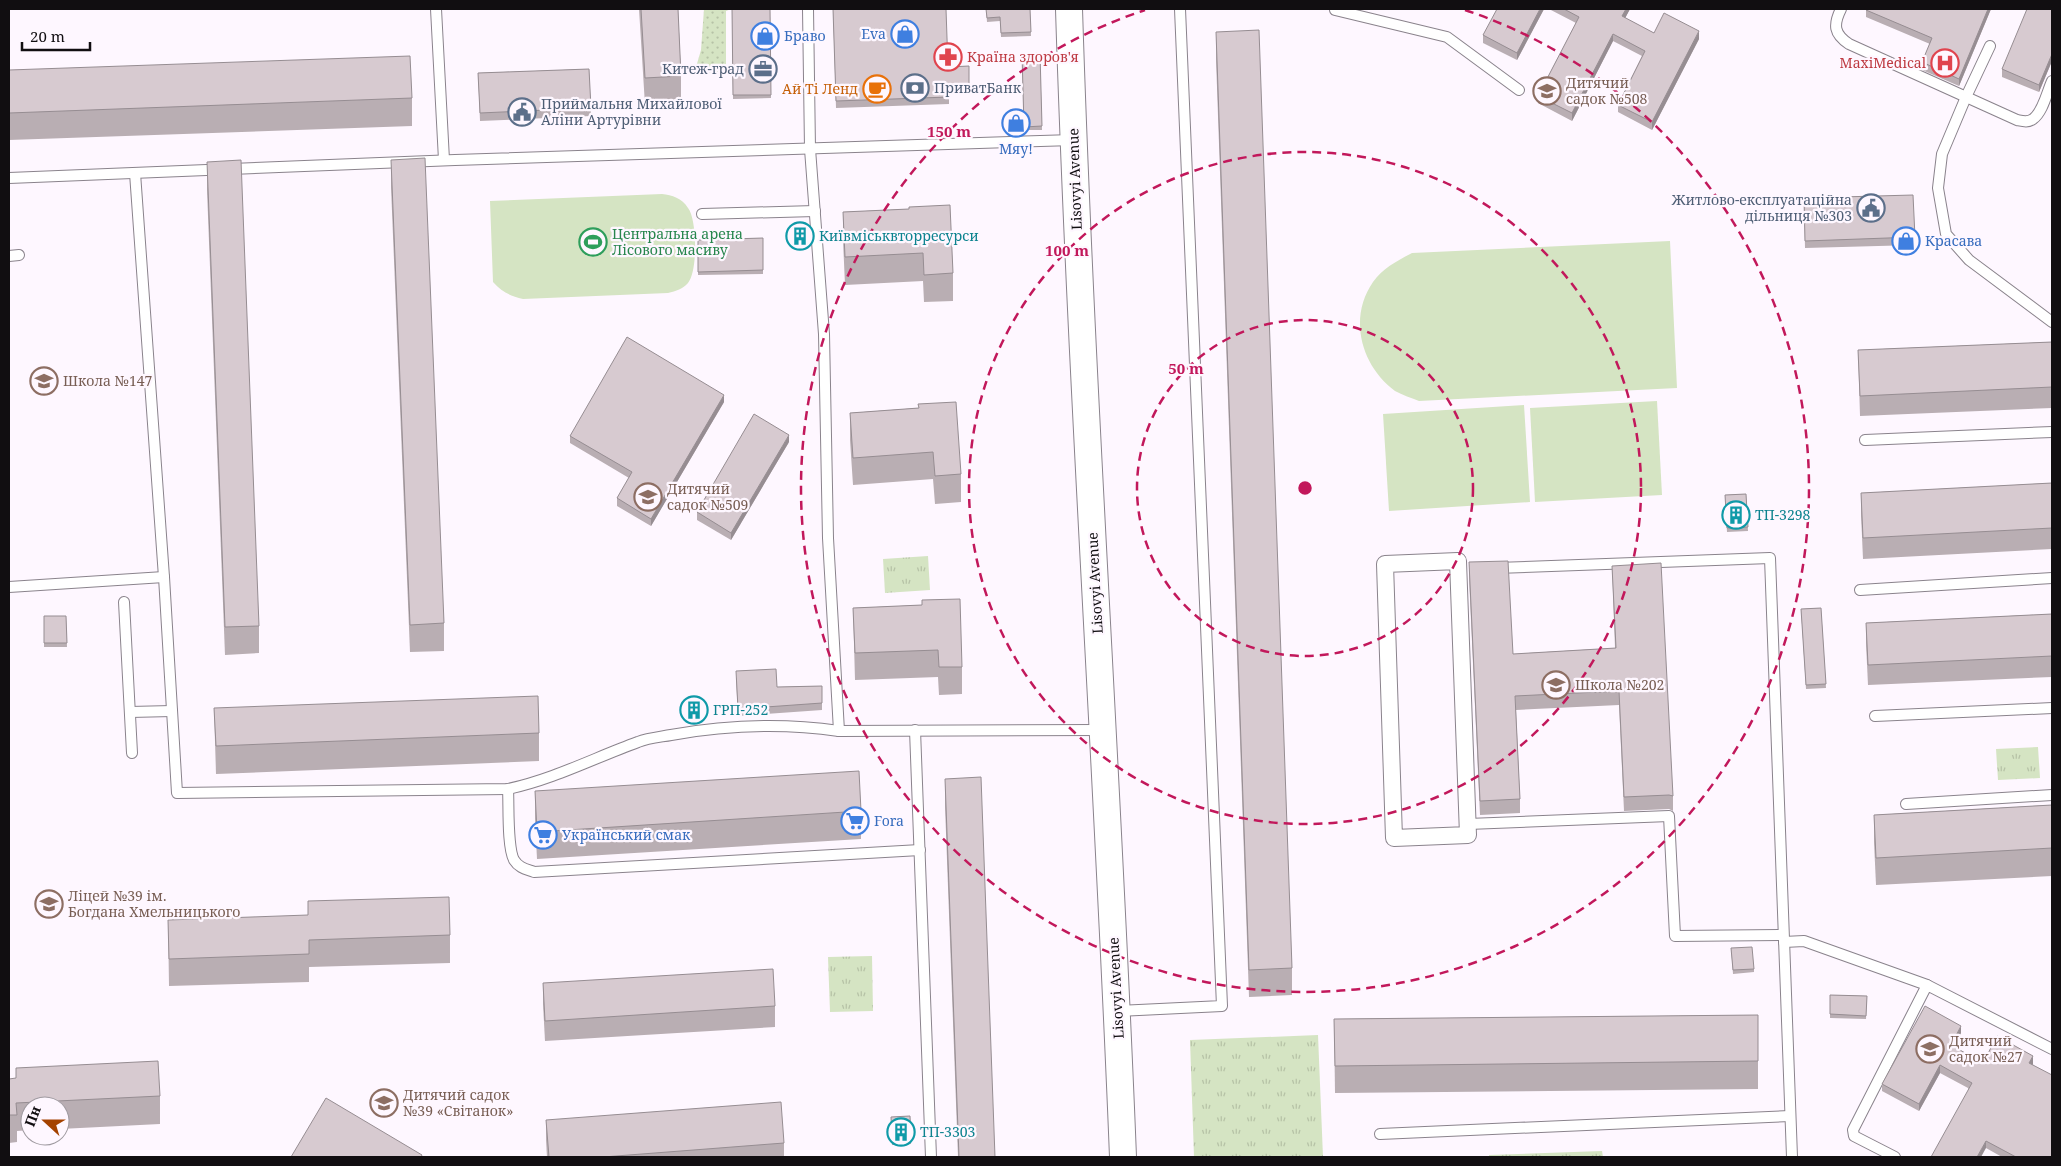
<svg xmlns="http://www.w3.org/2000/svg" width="2061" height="1166" viewBox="0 0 2061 1166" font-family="'Noto Serif',serif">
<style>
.grass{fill:url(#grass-dots)}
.park{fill:url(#park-tufts)}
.garden{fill:#d5e4c3}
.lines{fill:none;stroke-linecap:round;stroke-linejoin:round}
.service-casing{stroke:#8a838c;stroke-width:12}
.pedestrian-casing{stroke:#8a838c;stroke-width:18}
.tertiary-casing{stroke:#8a838c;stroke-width:28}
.service{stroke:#fff;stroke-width:10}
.pedestrian{stroke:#fff;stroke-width:16}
.tertiary{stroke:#fff;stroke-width:26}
.wall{fill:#b9aeb3}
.shaded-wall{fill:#968d92}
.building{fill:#d7cad0;stroke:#968d92}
.ring{fill:none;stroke:#c2185b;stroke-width:2.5;stroke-dasharray:9 6}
.labels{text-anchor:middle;stroke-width:4.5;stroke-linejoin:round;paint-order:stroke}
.shop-label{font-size:14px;fill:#366cbe;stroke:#fef7ff;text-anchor:start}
.health-label{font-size:14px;fill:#be3a42;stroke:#fef7ff;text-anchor:start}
.service-label{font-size:14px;fill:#4e5e75;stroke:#fef7ff;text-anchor:end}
.education-label{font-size:14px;fill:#785e54;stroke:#fef7ff;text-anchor:start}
.food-label{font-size:14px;fill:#c56008;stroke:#fef7ff;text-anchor:end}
.street-label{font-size:14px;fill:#110e11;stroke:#fef7ff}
.leisure-label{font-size:14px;fill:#27864d;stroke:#fef7ff;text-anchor:start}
.culture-label{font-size:14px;fill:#0d838f;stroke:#fef7ff;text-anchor:start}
.centre{fill:#c2185b;stroke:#fef7ff;stroke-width:2.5}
.ring-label{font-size:15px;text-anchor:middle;font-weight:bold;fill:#c2185b;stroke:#fef7ff;stroke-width:4.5;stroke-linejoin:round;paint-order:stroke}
</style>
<defs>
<pattern id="grass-dots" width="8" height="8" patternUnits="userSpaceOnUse" patternTransform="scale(1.25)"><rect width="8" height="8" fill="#d5e4c3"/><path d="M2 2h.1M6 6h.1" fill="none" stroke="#b6c2a6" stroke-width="1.8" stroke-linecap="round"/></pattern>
<pattern id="park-tufts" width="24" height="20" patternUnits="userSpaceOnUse" patternTransform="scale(1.25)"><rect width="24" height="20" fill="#d5e4c3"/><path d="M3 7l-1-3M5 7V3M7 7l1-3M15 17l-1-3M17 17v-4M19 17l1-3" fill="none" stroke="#b6c2a6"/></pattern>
</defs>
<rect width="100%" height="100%" fill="#fef7ff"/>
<polygon class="grass" points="704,9 731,9 726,11 726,72 694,74 701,50"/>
<g class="park">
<polygon points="928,556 930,590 885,593 883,559"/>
<polygon points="2038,747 2040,778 1998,780 1996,749"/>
<polygon points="872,956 873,1011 830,1012 828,957"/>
<polygon points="1318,1035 1323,1157 1194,1157 1190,1040"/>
<polygon points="1602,1151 1603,1157 1489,1157 1489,1155"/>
</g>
<g class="garden">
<path d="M 662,194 C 672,195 682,198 688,208 C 697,219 698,271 688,283 C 683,289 676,291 668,293 L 523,299 C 510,296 502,292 493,282 L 490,201 Z"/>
<path d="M 1670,241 L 1677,388 L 1419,401 C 1412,398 1402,395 1395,391 C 1361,366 1348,318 1373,282 C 1383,268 1397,261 1412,253 Z"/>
<polygon points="1657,401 1662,495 1535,502 1530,408"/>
<polygon points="1524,405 1530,502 1389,511 1383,414"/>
</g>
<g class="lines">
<g class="service-casing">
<g id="service">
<polyline points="436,9 444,160"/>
<polyline points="808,9 810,149 824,334 828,538 839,731"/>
<path d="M 1841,9 C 1833,25 1834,34 1849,44 L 2017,120 C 2022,121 2028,123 2033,119 C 2043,112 2047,92 2052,81"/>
<polyline points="1335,10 1447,37 1519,90"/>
<polyline points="1990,46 1966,97 1942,154 1938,188 1946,234 1969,260 2052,322"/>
<path d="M 135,173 L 164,577 L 177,793 L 508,789 C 554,779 594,758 638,742 C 648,738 660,737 671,735 C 727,725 783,723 839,731 L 1102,730"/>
<polyline points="9,178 455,160 1073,140"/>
<polyline points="702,214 815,211"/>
<polyline points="9,256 19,255"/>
<polyline points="1865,440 2052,432"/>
<polyline points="1496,568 1770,558 1792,1157"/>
<polyline points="9,587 164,577"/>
<polyline points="1860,590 2052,578"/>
<polyline points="124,602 132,753"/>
<polyline points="130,712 172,711"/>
<polyline points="1875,716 2052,708"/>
<polyline points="915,730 931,1157"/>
<path d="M 508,789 C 509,805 507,847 514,860 C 519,868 526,869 534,872 L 920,850"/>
<polyline points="1906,804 2052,795"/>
<polyline points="1468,824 1669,816 1675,936 1783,935"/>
<polyline points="1784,942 1804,941 1927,985"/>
<polyline points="1118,1011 1222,1006 1180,9"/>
<polyline points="1380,1134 1790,1116"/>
<polyline points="1895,1157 1854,1136 1853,1130 1927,985 2052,1049"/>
</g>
</g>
<g class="pedestrian-casing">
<polygon id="pedestrian" points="1458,561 1468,835 1394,838 1385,564"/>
</g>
<g class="tertiary-casing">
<path id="tertiary" d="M 1069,9 C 1081,392 1108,774 1123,1157"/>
</g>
<use href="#service" class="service"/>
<use href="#pedestrian" class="pedestrian"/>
<use href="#tertiary" class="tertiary"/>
</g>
<g class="wall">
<polygon points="639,9 678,9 681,76 681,103 645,105"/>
<polygon points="732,9 770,9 771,98 733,99"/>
<polygon points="833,9 948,67 969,66 969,91 949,92 949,104 836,108"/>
<polygon points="986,9 1030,9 1031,36 1001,37 1000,21 987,22"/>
<polygon points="1544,9 1517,60 1483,43 1483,35"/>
<polygon points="1549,9 1630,9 1625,18 1654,33 1699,39 1652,130 1618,112 1618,105 1642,56 1613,41 1572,121 1538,103 1538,96 1576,23"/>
<polygon points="1866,9 1991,9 1959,86 1922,70 1922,62 1930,44 1866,17"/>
<polygon points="2052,9 2052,61 2039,92 2002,77 2002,69"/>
<polygon points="1216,32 1292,968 1292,995 1249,997 1216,59"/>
<polygon points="1040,53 1042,130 1024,130 1022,54"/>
<polygon points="589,69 591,116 480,121 478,73"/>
<polygon points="9,70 412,98 412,126 9,140"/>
<polygon points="391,160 444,623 444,651 410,652 391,187"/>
<polygon points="207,162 259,626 259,653 225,655 207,190"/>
<polygon points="1804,198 1915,237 1915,245 1805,248"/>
<polygon points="909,209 953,273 953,301 924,302 923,281 845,285 843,240 843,212"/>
<polygon points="763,238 763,274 698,275 698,240"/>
<polygon points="2052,342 2052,408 1860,416 1858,350"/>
<polygon points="724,402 651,526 617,506 617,498 629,478 570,443 570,436"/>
<polygon points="918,408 961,474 961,502 935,504 933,479 853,485 850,440 850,413"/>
<polygon points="789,442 731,540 697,520 697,512"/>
<polygon points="2052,483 2052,549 1863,559 1861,514 1861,493"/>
<polygon points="1746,494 1748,531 1727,532 1725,495"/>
<polygon points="1469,562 1513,654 1615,648 1612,566 1673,796 1673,811 1669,809 1624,811 1619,705 1516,710 1520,799 1520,813 1480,815 1469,577"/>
<polygon points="922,605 962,667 962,694 939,695 938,677 855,680 853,608"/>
<polygon points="1821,608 1826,688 1806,689 1801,609"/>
<polygon points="2052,614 2052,677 1868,685 1866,643 1866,623"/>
<polygon points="44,616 66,616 67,647 44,647"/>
<polygon points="736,678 777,687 822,686 822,710 738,716"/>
<polygon points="214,708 539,733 539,761 216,774"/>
<polygon points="945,779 995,1157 958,1157 945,806"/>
<polygon points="535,791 861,811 861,839 537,859 535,819"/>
<polygon points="2052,805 2052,876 1876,885 1874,842 1874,815"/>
<polygon points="168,920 450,935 450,963 309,967 309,982 169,986"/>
<polygon points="1731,948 1754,969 1754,972 1733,974"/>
<polygon points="543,983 775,1006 775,1027 545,1041 543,1004"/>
<polygon points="1830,995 1867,996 1866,1019 1830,1018"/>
<polygon points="1758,1015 1758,1089 1335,1093 1334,1019"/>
<polygon points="1961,1033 1954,1047 1983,1063 2033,1064 2052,1157 2002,1157 1986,1148 1968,1088 1940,1073 1919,1111 1882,1091 1882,1084"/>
<polygon points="9,1079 160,1096 160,1124 60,1129 60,1106 30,1106 30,1130 17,1131 17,1142 9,1143"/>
<polygon points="910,1116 911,1144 892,1145 891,1117"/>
<polygon points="546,1120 784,1143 784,1157 547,1157 546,1140"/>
</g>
<g class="shaded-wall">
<polygon points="1540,9 1544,9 1517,60 1517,53"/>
<polygon points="1626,9 1630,9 1622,24 1622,16"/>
<polygon points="1988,9 1991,9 1959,86 1959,79"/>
<polygon points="1699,31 1699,39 1652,130 1652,122"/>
<polygon points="1613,34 1613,41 1572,121 1572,113"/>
<polygon points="2052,54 2052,61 2039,92 2039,85"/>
<polygon points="724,395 724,402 651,526 651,519"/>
<polygon points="789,435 789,442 731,540 731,533"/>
<polygon points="1961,1026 1961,1033 1951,1052 1951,1045"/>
<polygon points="2033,1056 2033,1064 2029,1070 2029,1063"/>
<polygon points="1940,1065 1940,1073 1919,1111 1919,1104"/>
<polygon points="1986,1141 1986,1148 1981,1157 1977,1157"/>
</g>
<g class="building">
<polygon points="641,9 678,9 681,76 645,78"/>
<polygon points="732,9 770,9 771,95 733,95"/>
<polygon points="833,9 946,9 948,67 969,66 969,84 949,85 949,97 836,101"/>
<polygon points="986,9 1030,9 1031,32 1001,33 1000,17 987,18"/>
<polygon points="1497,9 1540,9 1517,53 1483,35"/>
<polygon points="1564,9 1626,9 1622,16 1654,33 1664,13 1699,31 1652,122 1618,105 1645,51 1613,34 1572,113 1538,96 1579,17"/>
<polygon points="1866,9 1988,9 1959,79 1922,62 1932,38 1866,10"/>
<polygon points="2027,9 2052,9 2052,54 2039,85 2002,69"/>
<polygon points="1259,30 1292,968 1249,970 1216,32"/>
<polygon points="1040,53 1042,126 1024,127 1022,54"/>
<polygon points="410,56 412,98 9,113 9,70"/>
<polygon points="589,69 591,108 480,113 478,73"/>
<polygon points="425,158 444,623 410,625 391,160"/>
<polygon points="241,160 259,626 225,627 207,162"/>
<polygon points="1913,195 1915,237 1805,241 1804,198"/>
<polygon points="950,205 953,273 924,275 923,253 845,257 843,212 909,209 909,207"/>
<polygon points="763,238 763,270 698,272 698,240"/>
<polygon points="627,337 724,395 651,519 617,498 632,472 570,436"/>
<polygon points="2052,342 2052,387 1860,396 1858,350"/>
<polygon points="956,402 961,474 935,476 933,452 853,458 850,413 919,408 918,404"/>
<polygon points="754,414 789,435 731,533 697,512"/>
<polygon points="2052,483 2052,528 1863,538 1861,493"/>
<polygon points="1746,494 1748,527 1727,528 1725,495"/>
<polygon points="1508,561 1513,654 1616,648 1612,566 1661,563 1673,796 1669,795 1624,797 1619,691 1515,696 1520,799 1480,801 1469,562"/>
<polygon points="960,599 962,667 939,667 938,650 855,653 853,608 922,605 922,600"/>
<polygon points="1821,608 1826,684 1806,685 1801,609"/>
<polygon points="2052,614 2052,656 1868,665 1866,623"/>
<polygon points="44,616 66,616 67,643 44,643"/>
<polygon points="776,669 777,687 822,686 822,703 738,709 736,671"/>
<polygon points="538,696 539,733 216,746 214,708"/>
<polygon points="859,771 861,811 537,832 535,791"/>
<polygon points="981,777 995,1157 959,1157 945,779"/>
<polygon points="2052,805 2052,848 1876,858 1874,815"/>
<polygon points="449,897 450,935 309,940 309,954 169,959 168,920 308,915 308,901"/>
<polygon points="1752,947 1754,969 1733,970 1731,948"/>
<polygon points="773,969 775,1006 545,1021 543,983"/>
<polygon points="1830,995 1867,996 1866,1016 1830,1014"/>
<polygon points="1925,1006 1961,1026 1951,1045 1983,1063 1997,1036 2033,1056 2029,1063 2052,1075 2052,1157 2016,1157 1986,1141 1977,1157 1931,1157 1972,1083 1940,1065 1919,1104 1882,1084"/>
<polygon points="1758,1015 1758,1061 1335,1066 1334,1019"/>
<polygon points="158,1061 160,1096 16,1103 17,1115 9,1115 9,1079 16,1078 16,1068"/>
<polygon points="326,1098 422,1155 421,1157 291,1157"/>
<polygon points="781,1102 784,1143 603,1157 549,1157 546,1120"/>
<polygon points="910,1116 911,1140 892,1141 891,1117"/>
</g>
<g class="ring">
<circle cx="1305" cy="488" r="168"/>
<circle cx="1305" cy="488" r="336"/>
<path d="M1465 10A504 504 0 1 1 1145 10"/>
</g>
<defs>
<g id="shop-ring" transform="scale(1.4375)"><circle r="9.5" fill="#fef7ff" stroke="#3f7fe0" stroke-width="1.5"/><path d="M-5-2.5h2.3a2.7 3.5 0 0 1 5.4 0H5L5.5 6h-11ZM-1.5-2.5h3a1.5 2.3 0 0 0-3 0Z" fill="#3f7fe0"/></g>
<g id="pharmacy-ring" transform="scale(1.4375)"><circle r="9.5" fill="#fef7ff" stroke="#e0444e" stroke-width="1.5"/><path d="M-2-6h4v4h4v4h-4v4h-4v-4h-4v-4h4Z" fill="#e0444e"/></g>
<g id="hospital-ring" transform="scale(1.4375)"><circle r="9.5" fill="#fef7ff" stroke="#e0444e" stroke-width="1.5"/><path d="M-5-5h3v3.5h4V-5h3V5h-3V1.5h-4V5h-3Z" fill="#e0444e"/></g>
<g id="office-ring" transform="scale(1.4375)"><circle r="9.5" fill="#fef7ff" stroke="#5c6f8a" stroke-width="1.5"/><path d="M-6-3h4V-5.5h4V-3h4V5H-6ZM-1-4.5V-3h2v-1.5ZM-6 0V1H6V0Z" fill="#5c6f8a"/></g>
<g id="bank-ring" transform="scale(1.4375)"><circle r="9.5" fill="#fef7ff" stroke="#5c6f8a" stroke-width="1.5"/><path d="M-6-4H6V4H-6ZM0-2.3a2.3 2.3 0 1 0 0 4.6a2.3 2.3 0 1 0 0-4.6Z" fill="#5c6f8a"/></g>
<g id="cafe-ring" transform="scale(1.4375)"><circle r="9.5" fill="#fef7ff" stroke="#e8710a" stroke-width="1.5"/><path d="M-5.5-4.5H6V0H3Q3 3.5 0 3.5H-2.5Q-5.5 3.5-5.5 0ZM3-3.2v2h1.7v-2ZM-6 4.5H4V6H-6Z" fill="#e8710a"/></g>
<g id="school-ring" transform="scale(1.4375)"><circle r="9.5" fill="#fef7ff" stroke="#8d6e63" stroke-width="1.5"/><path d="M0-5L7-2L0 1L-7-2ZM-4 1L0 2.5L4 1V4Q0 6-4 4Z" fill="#8d6e63"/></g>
<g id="civic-ring" transform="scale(1.4375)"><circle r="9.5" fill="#fef7ff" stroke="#5c6f8a" stroke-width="1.5"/><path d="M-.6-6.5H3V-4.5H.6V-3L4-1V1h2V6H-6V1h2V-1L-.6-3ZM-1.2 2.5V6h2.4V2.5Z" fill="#5c6f8a"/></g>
<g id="building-ring" transform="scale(1.4375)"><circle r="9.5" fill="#fef7ff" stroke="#0f9aa8" stroke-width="1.5"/><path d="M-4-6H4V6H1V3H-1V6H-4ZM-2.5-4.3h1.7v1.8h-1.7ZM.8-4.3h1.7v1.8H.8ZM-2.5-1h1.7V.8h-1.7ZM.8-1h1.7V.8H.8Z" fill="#0f9aa8"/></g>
<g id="stadium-ring" transform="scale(1.4375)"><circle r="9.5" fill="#fef7ff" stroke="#2e9e5b" stroke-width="1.5"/><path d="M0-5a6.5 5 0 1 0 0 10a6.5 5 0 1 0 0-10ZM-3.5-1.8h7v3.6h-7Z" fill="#2e9e5b"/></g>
<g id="supermarket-ring" transform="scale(1.4375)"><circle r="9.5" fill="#fef7ff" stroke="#3f7fe0" stroke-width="1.5"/><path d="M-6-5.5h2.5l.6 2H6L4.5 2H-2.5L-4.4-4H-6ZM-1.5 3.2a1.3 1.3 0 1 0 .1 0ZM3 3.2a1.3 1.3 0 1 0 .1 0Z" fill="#3f7fe0"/></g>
</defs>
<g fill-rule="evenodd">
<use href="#shop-ring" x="905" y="34"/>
<use href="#shop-ring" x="765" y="36"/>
<use href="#pharmacy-ring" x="948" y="57"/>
<use href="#hospital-ring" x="1945" y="63"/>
<use href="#office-ring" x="763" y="69"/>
<use href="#bank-ring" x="915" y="88"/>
<use href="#cafe-ring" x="877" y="89"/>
<use href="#school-ring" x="1547" y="91"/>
<use href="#civic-ring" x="522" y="112"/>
<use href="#shop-ring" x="1016" y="123"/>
<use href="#civic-ring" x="1871" y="208"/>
<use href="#building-ring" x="800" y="236"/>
<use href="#shop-ring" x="1906" y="241"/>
<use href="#stadium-ring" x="593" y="242"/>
<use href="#school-ring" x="44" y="381"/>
<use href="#school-ring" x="648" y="497"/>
<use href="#building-ring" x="1736" y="515"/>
<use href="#school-ring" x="1556" y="685"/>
<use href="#building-ring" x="694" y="710"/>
<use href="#supermarket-ring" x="855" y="821"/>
<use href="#supermarket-ring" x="543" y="835"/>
<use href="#school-ring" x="49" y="904"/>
<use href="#school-ring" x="1930" y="1049"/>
<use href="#school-ring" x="384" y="1103"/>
<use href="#building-ring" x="901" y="1132"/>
</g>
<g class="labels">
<g class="shop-label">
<text x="886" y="39" text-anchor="end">Eva</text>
<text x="784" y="41">Браво</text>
<text x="1016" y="154" text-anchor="middle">Мяу!</text>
<text x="1925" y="246">Красава</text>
<text x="874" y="826">Fora</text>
<text x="562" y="840">Український смак</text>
</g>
<g class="health-label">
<text x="967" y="62">Країна здоров'я</text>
<text x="1926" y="68" text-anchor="end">MaxiMedical</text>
</g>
<g class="service-label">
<text x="744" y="74">Китеж-град</text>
<text x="934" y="93" text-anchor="start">ПриватБанк</text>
<text x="541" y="109" text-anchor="start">Приймальня Михайлової<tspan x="541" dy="16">Аліни Артурівни</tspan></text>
<text x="1852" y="205">Житлово-експлуатаційна<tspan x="1852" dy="16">дільниця №303</tspan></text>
</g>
<g class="education-label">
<text x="1566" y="88">Дитячий<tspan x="1566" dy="16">садок №508</tspan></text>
<text x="63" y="386">Школа №147</text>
<text x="667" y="494">Дитячий<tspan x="667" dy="16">садок №509</tspan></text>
<text x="1575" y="690">Школа №202</text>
<text x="68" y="901">Ліцей №39 ім.<tspan x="68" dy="16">Богдана Хмельницького</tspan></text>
<text x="1949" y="1046">Дитячий<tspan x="1949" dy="16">садок №27</tspan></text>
<text x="403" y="1100">Дитячий садок<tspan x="403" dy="16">№39 «Світанок»</tspan></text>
</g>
<g class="food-label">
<text x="858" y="94">Ай Ті Ленд</text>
</g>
<g class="street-label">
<text transform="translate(1075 179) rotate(-92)" y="5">Lisovyi Avenue</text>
<text transform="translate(1095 583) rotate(-93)" y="5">Lisovyi Avenue</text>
<text transform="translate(1116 988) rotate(-93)" y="5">Lisovyi Avenue</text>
</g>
<g class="leisure-label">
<text x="612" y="239">Центральна арена<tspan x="612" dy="16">Лісового масиву</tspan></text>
</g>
<g class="culture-label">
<text x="819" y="241">Київміськвторресурси</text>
<text x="1755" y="520">ТП-3298</text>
<text x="713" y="715">ГРП-252</text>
<text x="920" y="1137">ТП-3303</text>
</g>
</g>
<circle cx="1305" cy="488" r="8" class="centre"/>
<g class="ring-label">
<text x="949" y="137">150 m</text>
<text x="1067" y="256">100 m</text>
<text x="1186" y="374">50 m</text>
</g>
<rect width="2061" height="1166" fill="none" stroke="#110e11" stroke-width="20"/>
<g transform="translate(45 1121) rotate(291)"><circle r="24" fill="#fef7ff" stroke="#9f9aa0"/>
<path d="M0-4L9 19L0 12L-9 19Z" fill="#a44200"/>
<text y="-8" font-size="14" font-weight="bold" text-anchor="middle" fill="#110e11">Пн</text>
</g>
<path d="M22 42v8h68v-8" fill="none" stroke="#110e11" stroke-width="2.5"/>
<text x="30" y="42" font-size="15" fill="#110e11" stroke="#fef7ff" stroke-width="4" paint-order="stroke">20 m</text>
</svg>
